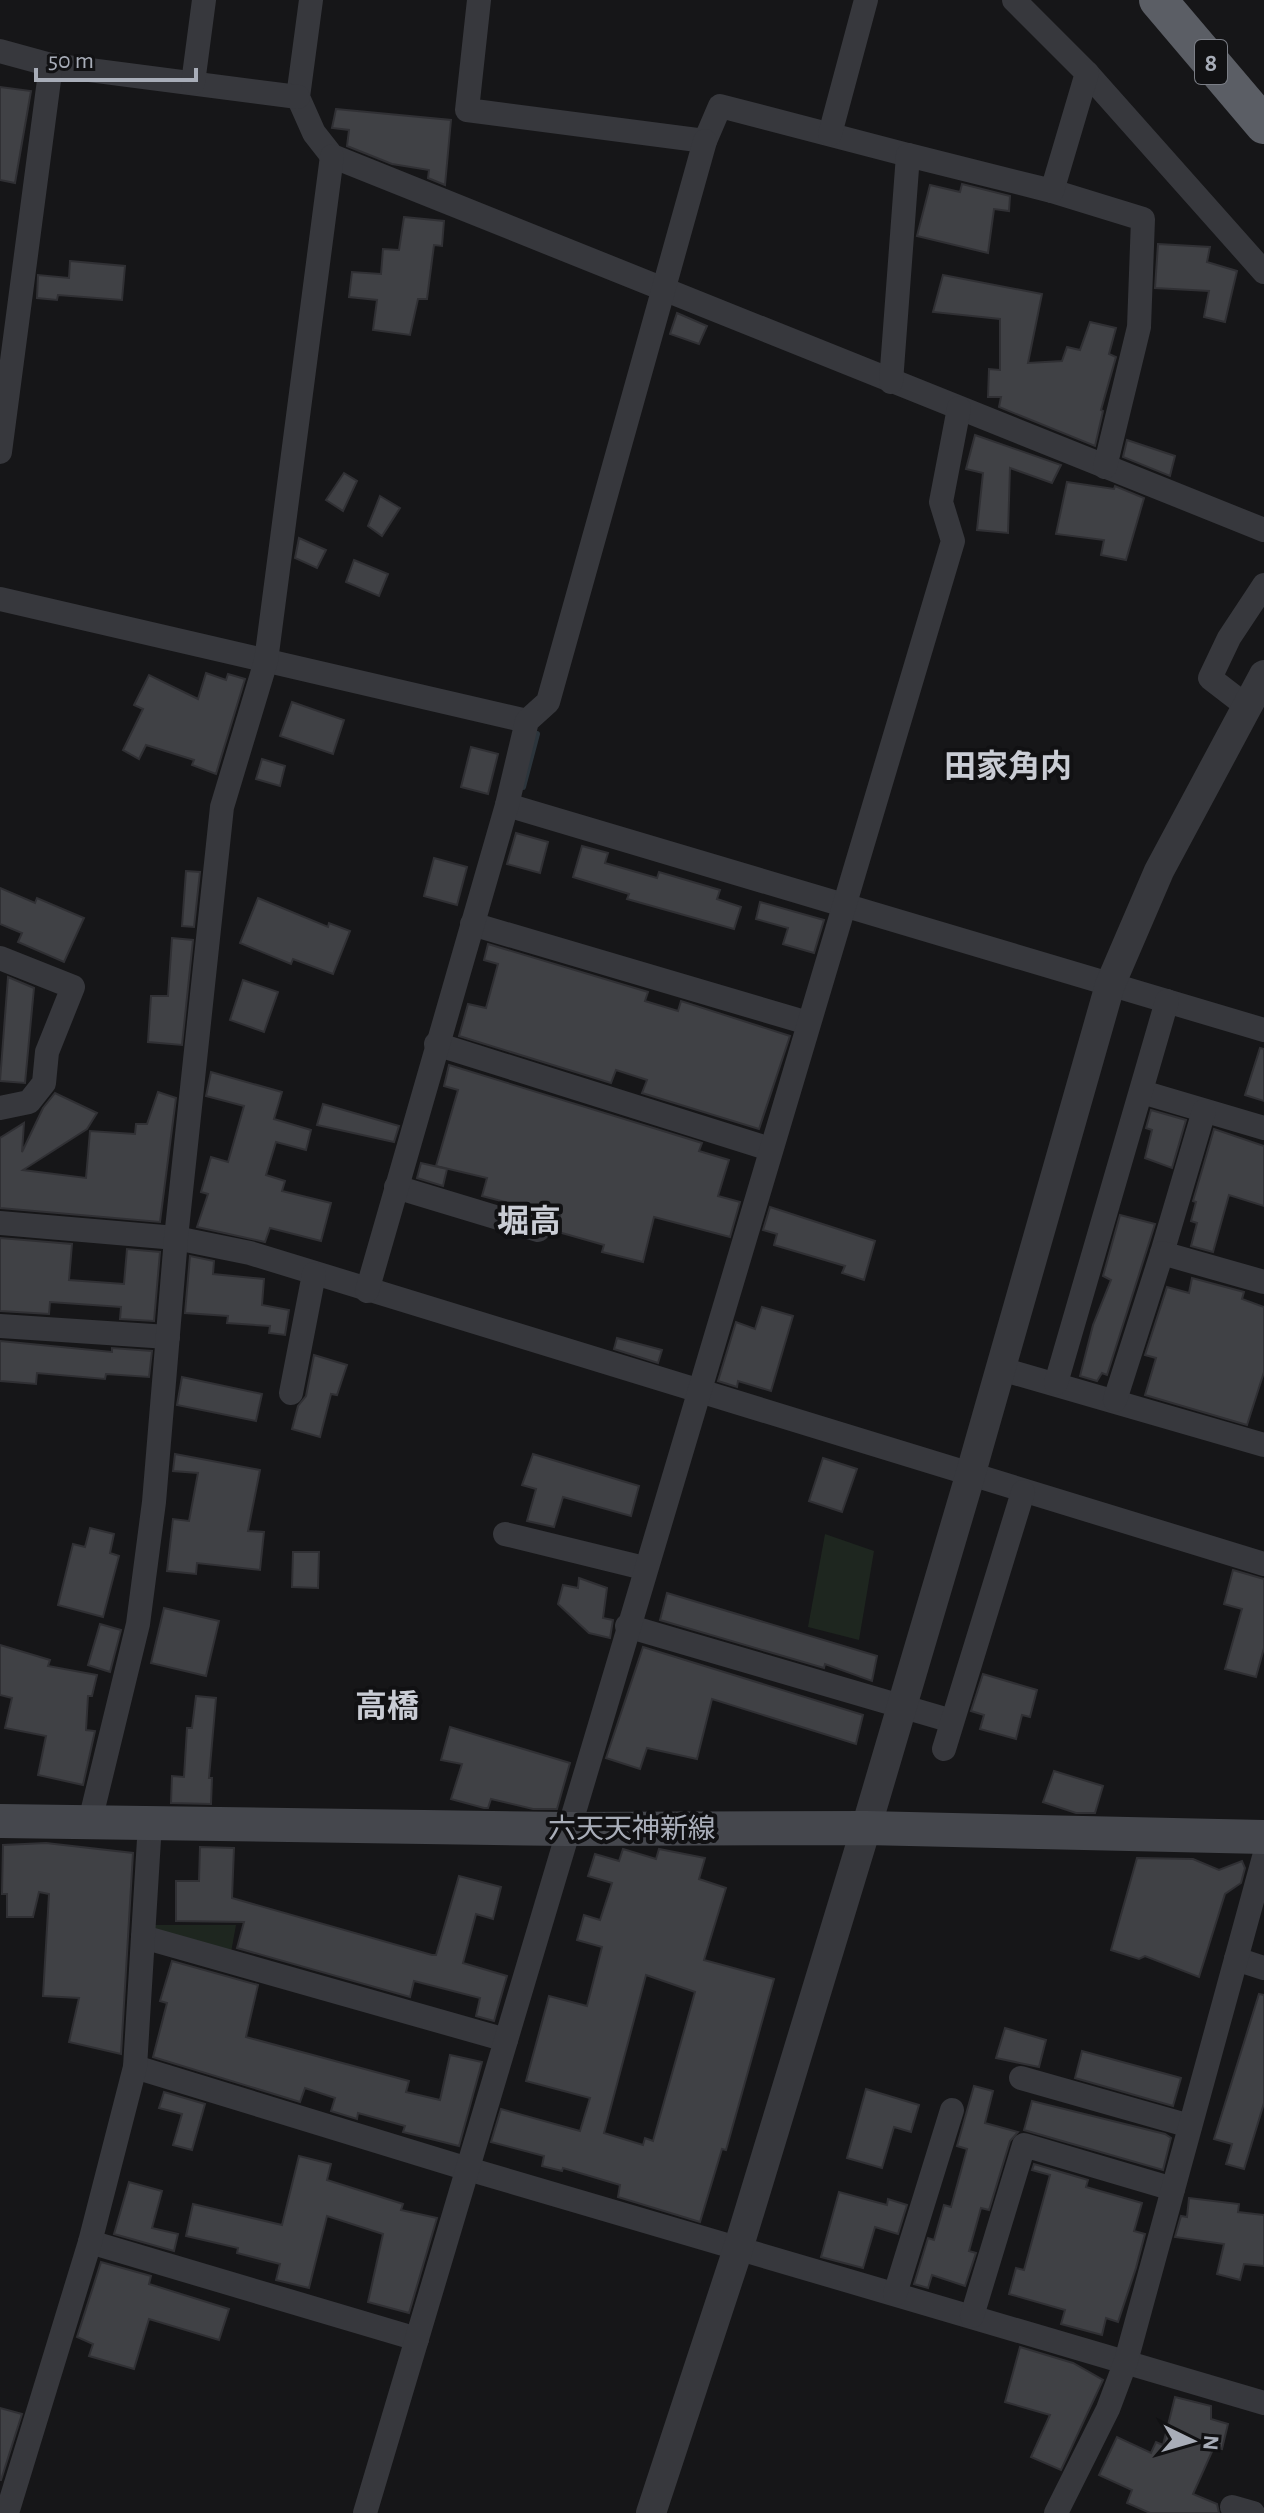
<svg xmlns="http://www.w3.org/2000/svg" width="1264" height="2513" viewBox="0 0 1264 2513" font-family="'Alegreya Sans','Noto Sans JP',sans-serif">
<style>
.green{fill:#1e261f}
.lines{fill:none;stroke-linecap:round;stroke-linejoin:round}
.stream{stroke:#2c353c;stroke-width:6}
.building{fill:#404145;stroke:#303034;stroke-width:2;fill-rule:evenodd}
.minor{stroke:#37383d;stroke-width:24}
.tertiary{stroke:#37383d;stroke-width:30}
.secondary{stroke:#45474d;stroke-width:34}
.trunk{stroke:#5b5e65;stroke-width:38}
.labels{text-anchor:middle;stroke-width:8;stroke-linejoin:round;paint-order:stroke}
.shield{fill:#111113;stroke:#7b7e86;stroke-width:2}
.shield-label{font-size:26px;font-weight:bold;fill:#a8adb8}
.street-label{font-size:28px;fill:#a8adb8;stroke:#111113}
.quarter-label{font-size:32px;font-weight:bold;fill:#c9ccd4;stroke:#111113}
</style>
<rect width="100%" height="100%" fill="#161618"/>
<g class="green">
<polygon points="825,1534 874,1551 859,1640 808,1627"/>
<polygon points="155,1925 236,1925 230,1958 153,1937"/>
</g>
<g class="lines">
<polyline class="stream" points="523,787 537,734 531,733"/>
</g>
<g class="building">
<polygon points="0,87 31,91 15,183 0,180"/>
<polygon points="336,109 451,120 445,185 428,178 429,170 392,164 347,146 349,130 332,128"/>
<polygon points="962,184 1010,196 1009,211 994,209 988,253 917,236 930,185 960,192"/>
<polygon points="404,217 444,221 442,246 434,245 427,299 418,299 410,335 373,330 377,300 349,297 352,272 381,274 383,249 399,250"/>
<polygon points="1158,244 1210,247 1207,262 1237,271 1225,322 1204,317 1209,291 1155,288"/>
<polygon points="70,261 125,266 122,300 58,295 57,300 37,298 38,275 69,278"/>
<polygon points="943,275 1042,294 1028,363 1062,361 1067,347 1080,350 1090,322 1116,328 1109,354 1116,357 1101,410 1103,411 1095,446 999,407 1001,397 988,397 989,369 1000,370 1000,319 933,312"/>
<polygon points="677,313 707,326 699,344 670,334"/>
<polygon points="975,435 1061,465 1052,483 1010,468 1008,533 977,530 983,473 966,469"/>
<polygon points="1127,440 1175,456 1170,476 1123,457"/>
<polygon points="344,473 357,481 343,511 326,500"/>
<polygon points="1067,482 1114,489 1115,486 1144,498 1126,560 1101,555 1104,540 1056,534"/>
<polygon points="380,496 400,508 382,536 368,526"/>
<polygon points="299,538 326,550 317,568 295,558"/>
<polygon points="354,560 388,574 379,596 346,582"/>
<polygon points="206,673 226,680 228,674 245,679 216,774 192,765 194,760 146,745 139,759 123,750 143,709 134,705 149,675 198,699"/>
<polygon points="292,702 344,720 333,754 280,736"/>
<polygon points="471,747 498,754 488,794 461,787"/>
<polygon points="262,759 285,766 280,786 256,779"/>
<polygon points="516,833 548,842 540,873 507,864"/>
<polygon points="582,846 608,853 605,863 657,878 659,872 720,890 717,899 741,907 734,929 627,899 629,894 573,877"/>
<polygon points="434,858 467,867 457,905 424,896"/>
<polygon points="186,871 200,872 194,927 182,926"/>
<polygon points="0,888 35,903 37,898 84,918 64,962 18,942 22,933 0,924"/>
<polygon points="258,898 328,927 329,923 350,931 333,974 293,959 291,964 240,943"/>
<polygon points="760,902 824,920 814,953 783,944 788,928 756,919"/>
<polygon points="172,938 193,940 182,1045 148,1042 151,996 168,996"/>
<polygon points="488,944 648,992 645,1001 678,1011 681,1001 790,1036 759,1129 642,1093 647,1080 616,1070 611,1083 459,1036 468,1004 486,1008 498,964 484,960"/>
<polygon points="8,977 34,988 25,1083 0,1081"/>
<polygon points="243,980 278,992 264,1032 230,1020"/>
<polygon points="1260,1048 1264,1049 1264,1101 1245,1095"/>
<polygon points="449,1065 702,1143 699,1151 729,1160 718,1196 740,1202 730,1237 654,1217 643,1262 602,1252 604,1245 555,1231 560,1216 482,1196 487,1178 436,1166 458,1090 444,1086"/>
<polygon points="211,1072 282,1092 274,1119 311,1130 306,1150 276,1142 266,1175 285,1181 282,1191 331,1203 321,1241 270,1228 265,1242 197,1227 208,1194 201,1192 211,1157 228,1162 244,1106 206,1096"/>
<polygon points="158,1092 176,1098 160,1222 0,1208 0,1138 24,1123 22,1152 43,1108 55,1093 97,1113 87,1129 23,1170 86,1178 90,1131 135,1134 136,1124 147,1124"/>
<polygon points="323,1104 399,1126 394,1142 317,1125"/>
<polygon points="1151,1110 1186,1120 1172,1168 1145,1158 1152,1130 1146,1128"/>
<polygon points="1214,1129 1264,1146 1264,1206 1229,1195 1213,1252 1191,1246 1197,1223 1191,1221 1196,1202 1193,1201"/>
<polygon points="421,1163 447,1169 443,1186 417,1178"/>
<polygon points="770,1207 875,1241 864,1280 842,1273 845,1266 774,1245 777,1234 763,1230"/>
<polygon points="1120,1215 1155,1224 1107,1375 1102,1373 1097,1381 1080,1376 1093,1325 1111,1280 1103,1276"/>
<polygon points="0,1238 72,1244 69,1280 124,1284 127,1249 160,1252 154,1321 120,1319 121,1307 50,1302 49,1314 0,1311"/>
<polygon points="190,1256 214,1261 213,1274 264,1279 262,1305 289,1310 285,1335 269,1333 270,1326 227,1323 228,1316 185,1313"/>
<polygon points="1192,1278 1244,1292 1242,1299 1264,1307 1264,1372 1247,1425 1145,1395 1156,1358 1145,1355 1167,1287 1189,1293"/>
<polygon points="762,1307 793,1316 771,1391 738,1381 737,1387 718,1381 736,1322 755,1329"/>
<polygon points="617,1338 662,1350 658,1363 614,1349"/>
<polygon points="0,1341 112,1352 112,1348 152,1351 149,1377 106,1374 105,1379 37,1373 36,1384 0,1381"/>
<polygon points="314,1355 347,1365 337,1395 331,1394 320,1437 292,1429 298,1406 306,1396"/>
<polygon points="182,1377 262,1394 256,1421 177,1405"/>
<polygon points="175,1454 260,1470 248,1531 264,1532 260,1570 197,1563 196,1574 167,1571 173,1519 189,1521 198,1473 173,1471"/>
<polygon points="533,1454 639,1486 631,1516 563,1497 554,1527 527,1521 536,1489 522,1485"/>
<polygon points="823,1458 857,1469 842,1512 809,1501"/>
<polygon points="90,1528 114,1534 110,1553 119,1556 103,1617 58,1605 73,1544 85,1547"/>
<polygon points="293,1552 319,1552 318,1588 292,1587"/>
<polygon points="1233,1570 1264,1579 1264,1648 1256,1677 1225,1669 1242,1609 1224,1604"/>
<polygon points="579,1578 607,1588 603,1618 613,1620 610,1638 589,1633 558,1604 563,1585 578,1588"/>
<polygon points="667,1593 877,1656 872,1681 825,1664 824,1668 660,1620"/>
<polygon points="164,1608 219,1621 206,1676 151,1663"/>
<polygon points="100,1624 121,1630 110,1672 88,1665"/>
<polygon points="0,1645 50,1660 48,1666 97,1675 92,1696 88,1696 86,1730 95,1731 83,1785 38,1775 46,1736 5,1728 12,1698 0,1695"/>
<polygon points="643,1647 863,1715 856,1744 712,1699 697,1759 647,1748 640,1769 606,1758"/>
<polygon points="983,1674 1037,1690 1030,1717 1022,1715 1016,1739 980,1729 984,1715 971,1711"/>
<polygon points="196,1696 216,1698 209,1778 212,1778 211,1804 171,1803 172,1776 184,1777 187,1728 192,1728"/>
<polygon points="450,1727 570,1763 557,1809 533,1809 491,1799 488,1808 484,1808 451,1799 462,1764 441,1760"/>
<polygon points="1054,1771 1103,1786 1095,1813 1076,1813 1043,1802"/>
<polygon points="46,1843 133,1853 121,2054 69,2042 79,1998 43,1996 49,1894 39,1892 33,1917 7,1917 7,1894 2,1894 3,1845"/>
<polygon points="200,1847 234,1848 232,1898 432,1955 436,1955 459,1876 501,1887 493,1919 476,1914 463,1963 507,1976 494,2021 476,2016 480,1998 414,1981 410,1997 237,1948 244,1922 176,1921 176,1881 199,1881"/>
<path d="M 623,1849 L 656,1859 L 659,1849 L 705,1858 L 699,1879 L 726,1888 L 704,1960 L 774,1979 L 726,2150 L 722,2149 L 700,2222 L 618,2197 L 620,2185 L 563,2168 L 562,2171 L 542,2166 L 544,2156 L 491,2142 L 501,2109 L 580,2131 L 590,2098 L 526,2081 L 549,1996 L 587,2006 L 602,1947 L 577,1940 L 584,1915 L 600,1920 L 612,1883 L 588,1876 L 595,1854 L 619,1861 ZM 646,1975 L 695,1992 L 653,2141 L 645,2138 L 643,2145 L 604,2133 Z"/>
<polygon points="1137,1858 1193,1859 1219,1870 1242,1861 1245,1868 1241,1883 1225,1894 1199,1977 1145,1956 1139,1959 1111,1950"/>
<polygon points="172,1961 258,1985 246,2037 409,2081 406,2092 440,2100 450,2055 482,2062 459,2146 403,2132 405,2126 358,2113 357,2119 331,2111 335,2098 305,2088 300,2102 153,2057 167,2003 160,2001"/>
<polygon points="1259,1994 1264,1995 1264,2103 1244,2169 1226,2164 1232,2144 1214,2139"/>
<polygon points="1005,2028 1046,2040 1039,2067 996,2058"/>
<polygon points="1082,2051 1181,2078 1173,2106 1075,2078"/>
<polygon points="974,2086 993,2091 985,2123 1018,2132 1010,2141 989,2210 981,2208 969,2251 976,2253 965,2286 932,2275 928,2288 914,2284 928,2238 934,2240 944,2205 951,2207 967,2149 957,2146"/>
<polygon points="866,2089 919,2105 911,2132 894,2127 882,2168 847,2158"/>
<polygon points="164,2092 205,2104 192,2150 173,2145 182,2114 159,2108"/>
<polygon points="1032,2101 1165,2134 1171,2138 1163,2170 1024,2130"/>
<polygon points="299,2156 331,2164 327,2180 403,2204 401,2210 437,2218 409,2313 368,2302 383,2234 327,2216 309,2288 276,2280 280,2264 237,2253 238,2248 186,2236 193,2204 282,2225"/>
<polygon points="1034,2164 1088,2180 1086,2187 1142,2203 1134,2231 1145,2234 1136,2268 1118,2322 1106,2318 1102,2335 1061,2324 1065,2310 1009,2294 1016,2268 1024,2270 1050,2175 1032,2170"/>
<polygon points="129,2182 162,2191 152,2228 178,2234 174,2251 114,2234"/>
<polygon points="839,2192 887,2205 888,2199 907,2205 898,2234 875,2227 863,2268 821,2257"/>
<polygon points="1189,2198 1239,2204 1238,2212 1264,2215 1264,2266 1244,2264 1240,2280 1217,2274 1224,2244 1175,2237 1181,2216 1187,2217"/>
<polygon points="101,2262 151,2276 149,2284 229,2309 219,2340 149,2319 134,2369 89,2356 93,2344 77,2337"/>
<polygon points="1020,2347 1073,2363 1103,2380 1061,2470 1031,2457 1050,2415 1005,2402"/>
<polygon points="1175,2397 1211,2406 1211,2419 1228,2424 1222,2449 1214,2447 1193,2494 1217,2504 1219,2513 1150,2513 1127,2503 1132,2490 1099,2475 1117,2437 1151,2453 1156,2442 1163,2445"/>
<polygon points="0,2408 22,2414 1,2480 0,2480"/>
</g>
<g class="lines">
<g class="minor">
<polyline points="311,0 298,97 314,133 332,156 1264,530"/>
<polyline points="479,0 467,110 705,141 720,106 908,155"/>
<polyline points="0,51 51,65 298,97"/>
<polyline points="1087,73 1264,272"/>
<polyline points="193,83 204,0"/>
<polyline points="830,134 866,0"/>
<polyline points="1052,191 1143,219 1139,327 1105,467"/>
<polyline points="891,382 908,155 1052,191 1087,73 1014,0"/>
<polyline points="0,452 51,65"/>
<polyline points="0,599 527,721"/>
<polyline points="1245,705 1210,678 1229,638 1264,585"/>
<polyline points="507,805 1264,1030"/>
<polyline points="472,924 808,1023"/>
<polyline points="0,958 73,987 47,1052 44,1083 29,1102 0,1108"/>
<polyline points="436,1044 770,1149"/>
<polyline points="1142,1092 1264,1128"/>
<polyline points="396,1187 538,1230"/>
<polyline points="0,1223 176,1238 250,1253 1264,1564"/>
<polyline points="1162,1253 1204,1111"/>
<polyline points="367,1291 507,805 527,721 548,702 705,141"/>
<polyline points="0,1326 168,1337"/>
<polyline points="1001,1369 1264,1445"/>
<polyline points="1056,1383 1167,1001"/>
<polyline points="291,1393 314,1274"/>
<polyline points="1115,1400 1162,1253 1264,1282"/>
<polyline points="505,1534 644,1568"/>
<polyline points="627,1626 952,1721"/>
<polyline points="944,1749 1023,1492"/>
<polyline points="90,1821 138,1624 154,1502 176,1238 222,807 266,661 332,156"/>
<polyline points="143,1937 506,2040"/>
<polyline points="1236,1959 1264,1968"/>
<polyline points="135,2067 468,2169 1264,2403"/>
<polyline points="1021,2078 1190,2126"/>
<polyline points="90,2242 417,2339"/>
<polyline points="895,2294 952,2110"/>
<polyline points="972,2316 1024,2145 1173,2189"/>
<polyline points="1232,2507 1253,2513"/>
<polyline points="7,2513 90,2242 135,2067 150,1823"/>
<polyline points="365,2513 953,541 941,502 959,408"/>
<polyline points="1056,2513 1108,2409 1126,2361 1264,1857"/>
</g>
<polyline class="tertiary" points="651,2513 738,2249 866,1828 970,1476 1110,985 1159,871 1264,675"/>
<polyline class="secondary" points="0,1821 567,1829 866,1828 1264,1837"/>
<polyline class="trunk" points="1158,0 1264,125"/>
</g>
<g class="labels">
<rect class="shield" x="1195" y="40" width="32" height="44" rx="6"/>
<g class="shield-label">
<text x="1211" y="71">8</text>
</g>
<g class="street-label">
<text x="632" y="1838">六天天神新線</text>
</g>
<g class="quarter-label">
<text x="1008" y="777">田家角内</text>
<text x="529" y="1232">堀高</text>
<text x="387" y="1717">高橋</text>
</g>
</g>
<g transform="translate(1192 2441) rotate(95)" stroke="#111113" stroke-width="6" paint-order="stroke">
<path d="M0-6L14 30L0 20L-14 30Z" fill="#a8adb8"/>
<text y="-12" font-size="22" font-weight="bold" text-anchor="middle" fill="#a8adb8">N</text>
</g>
<path d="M36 68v12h160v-12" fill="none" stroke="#a8adb8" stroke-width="4"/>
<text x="48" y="68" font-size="24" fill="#a8adb8" stroke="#111113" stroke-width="6" paint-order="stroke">50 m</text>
</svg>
